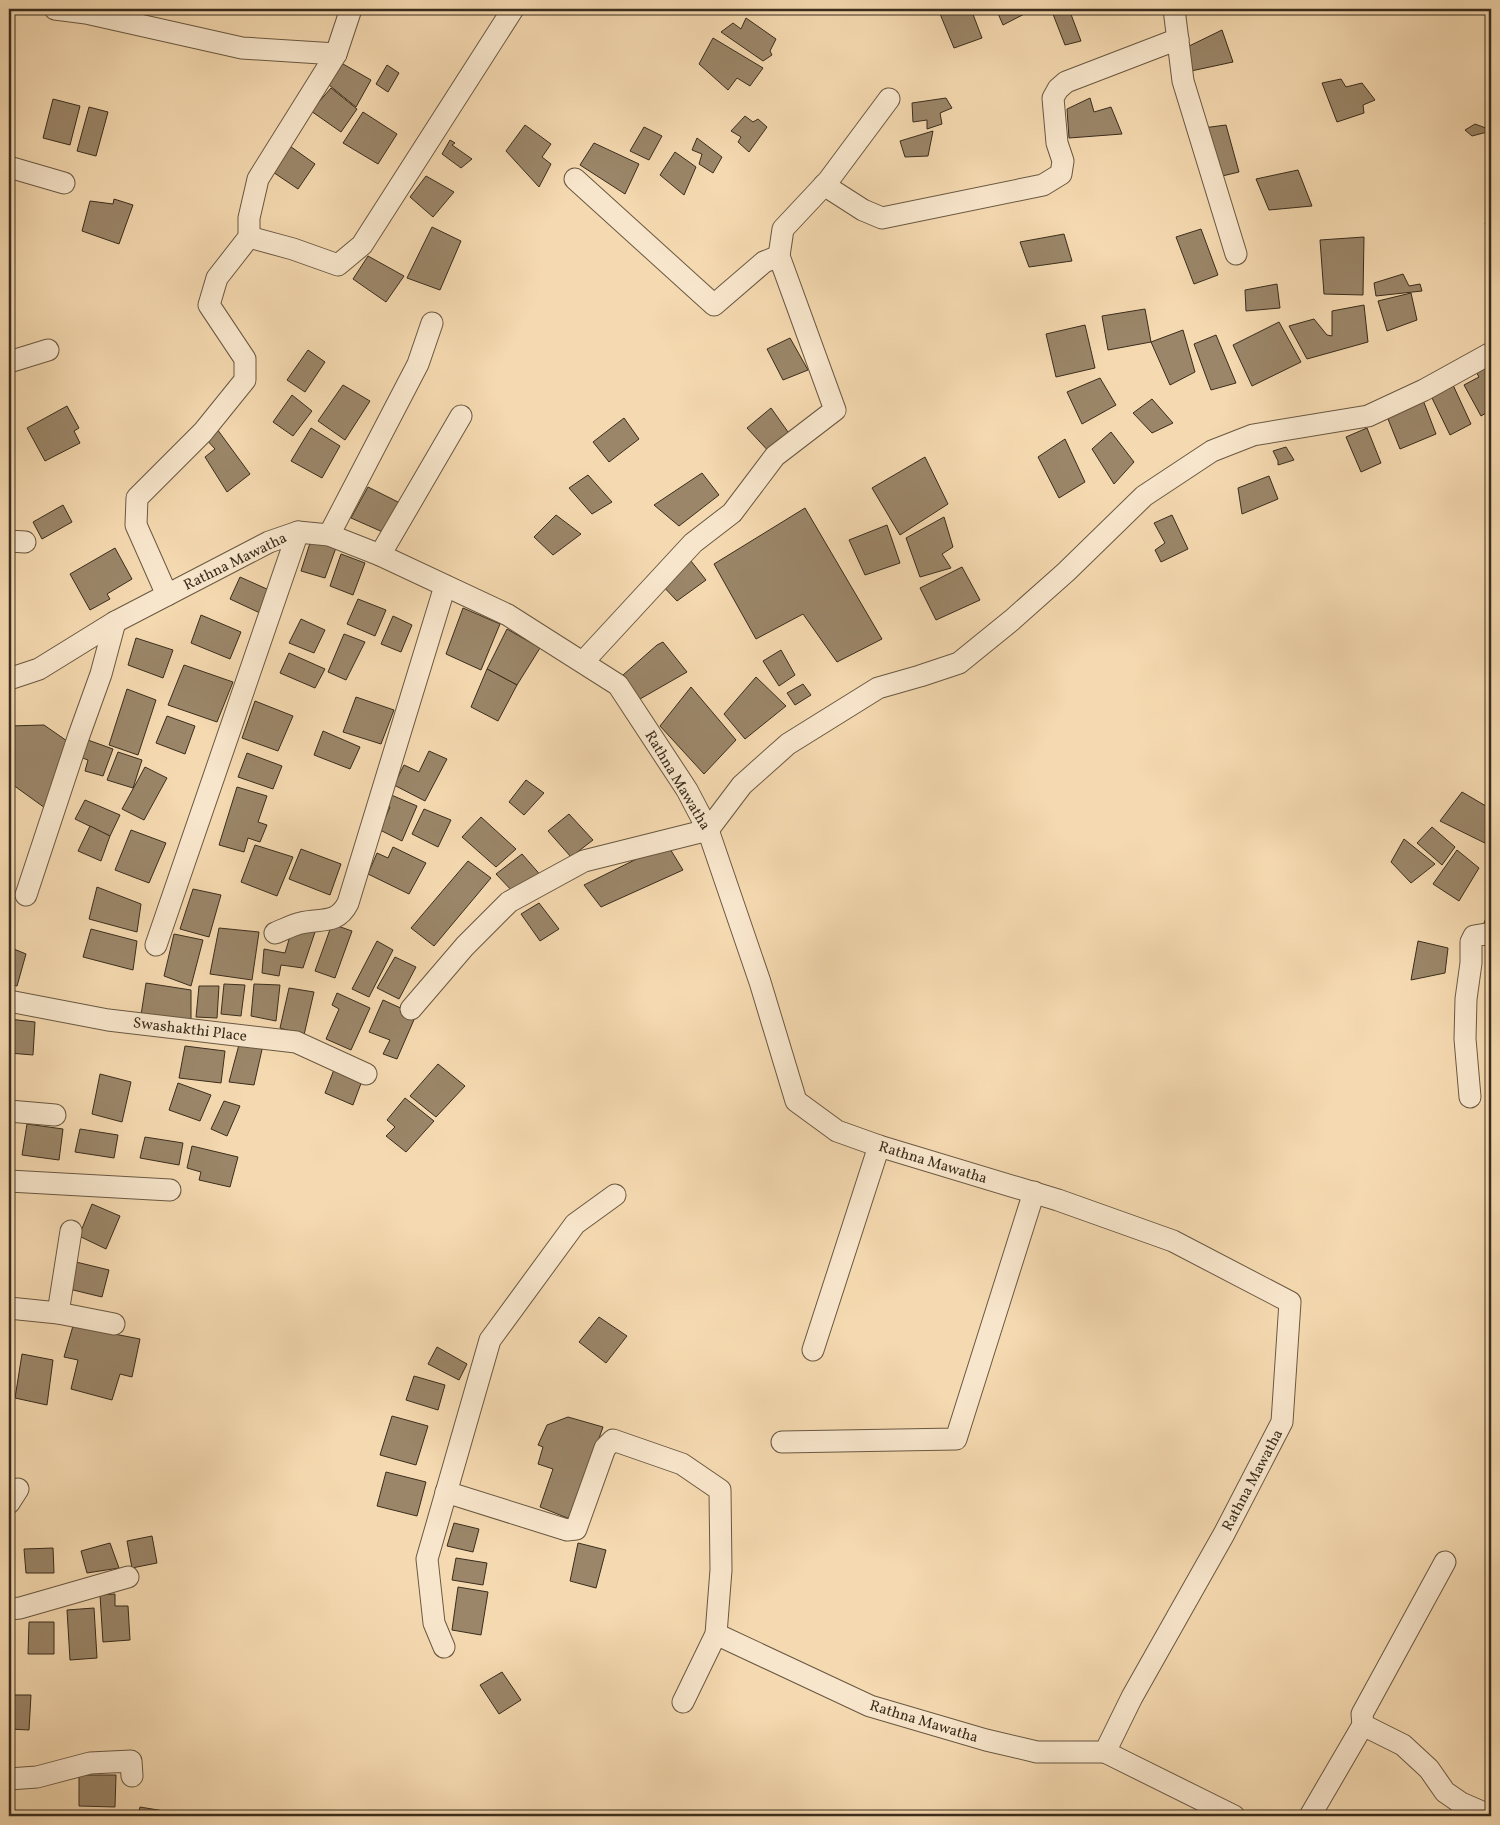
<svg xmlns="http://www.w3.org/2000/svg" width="1500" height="1825" viewBox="0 0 1500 1825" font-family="Vollkorn,serif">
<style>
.building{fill:#9b8669;stroke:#3a2d1c}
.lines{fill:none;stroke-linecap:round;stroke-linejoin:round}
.street-casing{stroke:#695841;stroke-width:23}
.street{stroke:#f8e6cc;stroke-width:21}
.labels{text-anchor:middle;stroke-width:5;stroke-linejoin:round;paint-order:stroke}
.street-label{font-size:15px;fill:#3a2d1c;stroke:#f8e6cc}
</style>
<rect width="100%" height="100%" fill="#f5d9b0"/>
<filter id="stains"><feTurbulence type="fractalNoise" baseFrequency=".004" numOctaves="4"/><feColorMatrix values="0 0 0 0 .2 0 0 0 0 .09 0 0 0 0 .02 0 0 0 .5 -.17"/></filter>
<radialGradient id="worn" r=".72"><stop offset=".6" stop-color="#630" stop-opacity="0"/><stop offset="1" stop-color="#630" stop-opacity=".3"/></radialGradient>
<g class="building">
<polygon points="938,9 971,9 982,38 954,48"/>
<polygon points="996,9 1034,9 1003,25"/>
<polygon points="1051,9 1069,9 1081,41 1065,45"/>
<polygon points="746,18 776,39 770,51 772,55 763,61 721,32 733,23 741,29"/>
<polygon points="1222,30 1233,62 1191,71 1183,49"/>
<polygon points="713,38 763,68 750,86 737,78 728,90 699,64"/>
<polygon points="336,60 371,80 356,107 329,85"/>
<polygon points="387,65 399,73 388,92 376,84"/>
<polygon points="1341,79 1346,87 1362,83 1375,100 1363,105 1364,113 1337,122 1322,83"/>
<polygon points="331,88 357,109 341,132 311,111"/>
<polygon points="946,98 952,108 940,113 942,124 927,129 927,120 913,122 912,103"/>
<polygon points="1090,98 1094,112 1111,107 1122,134 1069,138 1067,109"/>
<polygon points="53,99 80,106 70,145 43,138"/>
<polygon points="89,107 108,112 96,156 77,151"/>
<polygon points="363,112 397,134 378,164 343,143"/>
<polygon points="745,116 753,122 758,119 767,127 749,152 738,142 741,137 731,131"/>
<polygon points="1475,124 1491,130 1491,131 1472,136 1465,130"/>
<polygon points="525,125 551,144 542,157 551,164 539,187 506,151"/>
<polygon points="1226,125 1239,172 1218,177 1203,128"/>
<polygon points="644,127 662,136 649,160 630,151"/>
<polygon points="933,131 928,156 905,157 900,141"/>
<polygon points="697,138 722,157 713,173 699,164 702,154 692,150"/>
<polygon points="450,140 455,143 452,145 472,159 461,168 442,154"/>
<polygon points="594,143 639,164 625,194 580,165"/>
<polygon points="287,144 315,164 298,189 270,170"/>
<polygon points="675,152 696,167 684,195 660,175"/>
<polygon points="1298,170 1312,206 1269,210 1256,179"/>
<polygon points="426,176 454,192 433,217 410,197"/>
<polygon points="114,199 133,205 119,244 82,231 90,201 113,204"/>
<polygon points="1491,221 1491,239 1485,223"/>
<polygon points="432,227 461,241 440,290 407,278"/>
<polygon points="1201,229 1218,275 1194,284 1176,237"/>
<polygon points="1064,234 1072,261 1029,267 1020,242"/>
<polygon points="1364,237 1363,295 1324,294 1320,240"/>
<polygon points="368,256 404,276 386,302 353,279"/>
<polygon points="1403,274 1409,286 1420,284 1422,291 1376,296 1374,283"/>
<polygon points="1277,284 1280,308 1246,311 1245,290"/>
<polygon points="1411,293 1417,320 1387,331 1378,301"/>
<polygon points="1364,305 1368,342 1307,359 1289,326 1314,319 1327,335 1332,336 1332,311"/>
<polygon points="1145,309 1151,342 1108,350 1102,316"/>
<polygon points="1279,322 1301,362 1252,386 1233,345"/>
<polygon points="1085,325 1095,368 1056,377 1046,334"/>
<polygon points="1183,330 1195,372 1170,385 1151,342"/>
<polygon points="1216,335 1236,383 1211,390 1194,344"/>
<polygon points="790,338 808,370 783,380 767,349"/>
<polygon points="308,350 325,362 305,392 287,380"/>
<polygon points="1483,363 1491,377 1491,410 1481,416 1464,385 1479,377 1474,368"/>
<polygon points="1100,378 1116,405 1082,424 1067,392"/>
<polygon points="343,385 370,401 345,440 318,421"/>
<polygon points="1453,385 1471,424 1450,435 1431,396"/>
<polygon points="292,395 312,411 293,436 273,422"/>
<polygon points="1152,399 1173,423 1152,433 1133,413"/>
<polygon points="1423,400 1436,434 1400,449 1386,414"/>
<polygon points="67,406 79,428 74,431 80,443 45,461 27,428"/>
<polygon points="771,408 793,439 772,455 747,428"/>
<polygon points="624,418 639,439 609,462 593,442"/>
<polygon points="311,428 340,446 322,478 291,461"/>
<polygon points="1367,428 1381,463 1361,472 1346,437"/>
<polygon points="217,429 250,474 227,492 205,457 215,449 205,438"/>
<polygon points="1111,432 1134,462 1114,484 1092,449"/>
<polygon points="1065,439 1085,482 1059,498 1038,457"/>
<polygon points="1286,447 1294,460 1278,465 1278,461 1273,451"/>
<polygon points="925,457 948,504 900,535 872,488"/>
<polygon points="702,473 719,495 679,526 654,505"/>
<polygon points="588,475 612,502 592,514 569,488"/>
<polygon points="1269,476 1278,499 1242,514 1238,488"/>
<polygon points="368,487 402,504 385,533 351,518"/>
<polygon points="63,505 72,522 42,539 33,522"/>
<polygon points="805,508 882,639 837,662 803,614 756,639 714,564"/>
<polygon points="556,515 581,534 553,555 534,537"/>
<polygon points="1172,515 1188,549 1161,562 1155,550 1165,543 1154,523"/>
<polygon points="944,517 953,547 942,554 951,568 920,577 906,538"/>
<polygon points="887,525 900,563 865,575 849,540"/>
<polygon points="312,537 337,545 325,578 301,571"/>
<polygon points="115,548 132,579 107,594 110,599 90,610 70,574"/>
<polygon points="341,554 365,563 353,595 330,586"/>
<polygon points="687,556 706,580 677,601 660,583"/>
<polygon points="962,567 980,600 936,620 920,588"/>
<polygon points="240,577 269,590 260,613 230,599"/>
<polygon points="358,599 386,610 375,636 347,624"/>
<polygon points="463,608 500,624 481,670 446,654"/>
<polygon points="201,615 241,632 230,659 191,643"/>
<polygon points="393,616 412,625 401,652 381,644"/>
<polygon points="301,619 325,630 314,653 289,643"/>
<polygon points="507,629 540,648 517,685 487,669"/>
<polygon points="344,634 365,642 346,680 328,672"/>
<polygon points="136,638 173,650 163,678 128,665"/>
<polygon points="663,642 687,672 640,699 623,675 657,645"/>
<polygon points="781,650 795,675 779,686 763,661"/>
<polygon points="289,653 325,669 315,688 280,673"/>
<polygon points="184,665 233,682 217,722 168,705"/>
<polygon points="487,669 517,685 498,721 471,707"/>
<polygon points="756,677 786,706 745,739 724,714"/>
<polygon points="803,684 811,695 795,705 787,693"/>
<polygon points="691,687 736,740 704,774 660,726"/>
<polygon points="127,689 156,700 138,755 109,745"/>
<polygon points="356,697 394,710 381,744 343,732"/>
<polygon points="255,701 293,716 278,751 242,738"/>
<polygon points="167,716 195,726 185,754 156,743"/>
<polygon points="44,725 67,741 45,808 9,782 9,726"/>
<polygon points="323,731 360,747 350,769 314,755"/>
<polygon points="85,739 113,749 103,776 85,771 88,760 80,757"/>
<polygon points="429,751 447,759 425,801 394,785 404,765 419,772"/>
<polygon points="118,752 142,760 133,788 107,780"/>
<polygon points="247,753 282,766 273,789 238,777"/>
<polygon points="145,767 167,778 144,820 122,809"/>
<polygon points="526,780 544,793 524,815 509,802"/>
<polygon points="237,787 267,796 258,822 267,825 260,842 248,838 244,852 219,845"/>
<polygon points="1462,792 1491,809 1491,846 1440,821"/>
<polygon points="389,794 417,806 402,841 380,830 390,807 385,804"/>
<polygon points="85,800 120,815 110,836 75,819"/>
<polygon points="424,809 451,820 438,847 412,834"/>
<polygon points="569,814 593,840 571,857 548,831"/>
<polygon points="481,817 516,849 496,867 462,837"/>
<polygon points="90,826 110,836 101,861 78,851"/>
<polygon points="1432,827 1455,847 1442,865 1417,843"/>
<polygon points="131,830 166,843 149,883 115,870"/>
<polygon points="1404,839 1435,864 1411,883 1391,862"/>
<polygon points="667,844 683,870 601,907 584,885"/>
<polygon points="255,845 293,857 277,896 241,882"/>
<polygon points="393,847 426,863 409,894 368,874 377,853 388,858"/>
<polygon points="301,849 341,864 330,895 289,879"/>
<polygon points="1457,850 1479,868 1459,901 1433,884"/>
<polygon points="522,854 543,878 515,894 496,874"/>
<polygon points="468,861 491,878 434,946 411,928"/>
<polygon points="97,887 141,904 137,932 89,919"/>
<polygon points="193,889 221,895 209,937 180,929"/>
<polygon points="539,903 559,929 540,941 521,914"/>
<polygon points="1491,908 1491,929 1483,925"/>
<polygon points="332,924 352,931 335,978 315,971"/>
<polygon points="293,926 315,932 303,968 281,965 279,976 262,973 264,949 285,953"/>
<polygon points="219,928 259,932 252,980 210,974"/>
<polygon points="91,929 137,941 133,970 83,957"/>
<polygon points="174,934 203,940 191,986 164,976"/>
<polygon points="377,941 393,950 369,997 352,989"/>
<polygon points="1418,941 1448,948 1445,973 1411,980"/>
<polygon points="9,947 26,954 17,986 9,984"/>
<polygon points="395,957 416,967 399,999 377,988"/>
<polygon points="146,983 191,990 191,1020 141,1015"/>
<polygon points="224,984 245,985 241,1016 221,1014"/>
<polygon points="254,984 280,985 276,1021 251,1016"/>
<polygon points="199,986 219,986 217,1018 196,1017"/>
<polygon points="289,988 314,992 304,1035 280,1028"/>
<polygon points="337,993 370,1008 351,1050 326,1039 339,1009 332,1005"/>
<polygon points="383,1000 416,1015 397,1059 383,1054 390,1040 369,1032"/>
<polygon points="9,1019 35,1022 33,1055 9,1053"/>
<polygon points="240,1041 263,1045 254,1085 229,1082"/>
<polygon points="185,1046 225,1051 221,1083 179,1078"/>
<polygon points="438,1064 465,1086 436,1117 410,1096"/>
<polygon points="335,1067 363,1078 353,1105 325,1093"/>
<polygon points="100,1074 131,1082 122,1122 92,1114"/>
<polygon points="178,1083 211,1095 200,1121 169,1110"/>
<polygon points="405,1098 434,1121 406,1152 386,1136 395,1127 387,1120"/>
<polygon points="224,1101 240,1106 227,1136 211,1129"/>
<polygon points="27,1124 63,1129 59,1160 22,1155"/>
<polygon points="80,1129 118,1135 114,1158 75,1152"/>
<polygon points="145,1137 183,1143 179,1165 140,1158"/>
<polygon points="192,1146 238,1157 230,1187 199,1180 201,1172 187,1168"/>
<polygon points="92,1204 120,1216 106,1249 79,1236"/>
<polygon points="76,1262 109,1270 102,1297 69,1289"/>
<polygon points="599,1317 627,1336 606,1363 579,1342"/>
<polygon points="73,1326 140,1339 132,1377 120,1374 112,1400 71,1389 78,1360 64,1357"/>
<polygon points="437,1347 467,1364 459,1380 428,1364"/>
<polygon points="22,1354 53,1360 47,1405 15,1398"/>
<polygon points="9,1369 14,1370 10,1408 9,1408"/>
<polygon points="414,1376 445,1385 438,1410 406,1400"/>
<polygon points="392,1416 428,1426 416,1465 380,1455"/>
<polygon points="568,1417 603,1427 570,1519 540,1507 553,1469 538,1464 543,1447 538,1445 547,1425"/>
<polygon points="386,1472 426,1482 417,1516 377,1506"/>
<polygon points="454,1523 479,1529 473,1552 447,1546"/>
<polygon points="152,1536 157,1563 132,1568 127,1541"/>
<polygon points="110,1543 119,1568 87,1573 81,1551"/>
<polygon points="578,1543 606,1550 596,1588 570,1581"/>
<polygon points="53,1548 54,1573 26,1573 24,1549"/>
<polygon points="456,1558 487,1563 483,1585 452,1580"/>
<polygon points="9,1569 13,1569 12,1601 9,1601"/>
<polygon points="458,1587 488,1592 481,1635 452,1630"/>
<polygon points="115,1594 115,1606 128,1606 130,1640 103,1642 100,1595"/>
<polygon points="94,1608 97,1658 70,1660 67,1610"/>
<polygon points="29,1622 54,1622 54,1654 28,1654"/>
<polygon points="502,1672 521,1700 499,1714 480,1685"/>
<polygon points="9,1695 31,1695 29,1730 9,1729"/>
<polygon points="79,1775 116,1775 115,1807 79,1806"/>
<polygon points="140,1807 164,1811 163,1816 138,1816"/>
</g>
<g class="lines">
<g class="street-casing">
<g id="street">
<polyline points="55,9 86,13 242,48 336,54"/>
<polyline points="1174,9 1183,81 1236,254"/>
<polyline points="9,167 64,183"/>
<polyline points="575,179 714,305 764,262 779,256"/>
<polyline points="824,185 863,210 882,218 1043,185 1061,174 1063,161 1057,143 1053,98 1058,89 1066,82 1178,39"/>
<polyline points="249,237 293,249 338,265 362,245 513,9"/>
<polyline points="9,362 48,350"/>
<polyline points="329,535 418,364 432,323"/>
<polyline points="9,541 25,542"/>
<polyline points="380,555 461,416"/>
<polyline points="167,595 136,525 137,498 203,432 245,380 245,359 209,305 217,278 249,237 249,218 258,179 336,54 351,9"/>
<polyline points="583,662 693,543 732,513 775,456 835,410 779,256 783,229 828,181 889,99"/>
<polyline points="9,679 39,669 115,622 167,595 269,542 298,532 329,535 380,555 508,615 618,685 687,790 708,830 760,982 796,1101 837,1131 879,1146 1058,1200 1173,1241 1290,1302 1282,1422 1224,1534 1132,1697 1105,1752 1037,1752 986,1740 870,1706 716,1634"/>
<polyline points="26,895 78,738 101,674 115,622"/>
<path d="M 275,933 C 283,930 292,925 301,923 C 321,918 337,925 348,903 L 445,586"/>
<polyline points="156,945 298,532"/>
<polyline points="9,1001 108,1020 296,1042 366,1074"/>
<polyline points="411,1009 465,946 509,902 584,861 708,830 742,785 788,744 878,688 920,676 959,663 1012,620 1066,572 1144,496 1212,451 1253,435 1368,416 1424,390 1491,353"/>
<polyline points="1470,1097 1465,1039 1466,999 1471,963 1471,942 1474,936 1486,934 1491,936"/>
<polyline points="9,1111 55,1115"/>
<polyline points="9,1181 170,1190"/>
<polyline points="9,1308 58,1313 114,1324"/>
<polyline points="58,1313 71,1231"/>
<polyline points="813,1350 879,1146"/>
<polyline points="782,1442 956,1439 1034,1192"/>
<polyline points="446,1492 567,1530 576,1529 605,1448 613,1440 682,1464 720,1490 721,1570 716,1634 683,1702"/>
<polyline points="9,1503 18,1489"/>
<polyline points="9,1609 20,1608 128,1577"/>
<polyline points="444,1647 434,1623 427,1559 490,1340 575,1224 615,1195"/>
<polyline points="1363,1725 1362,1714 1445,1562"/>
<polyline points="1105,1752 1234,1816"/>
<polyline points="9,1779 37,1777 90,1763 131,1761 132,1776"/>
<polyline points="1310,1816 1363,1725 1403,1745 1429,1769 1445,1792 1461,1803 1491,1816"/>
</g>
</g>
<use href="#street" class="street"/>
</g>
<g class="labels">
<g class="street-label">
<text transform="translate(235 561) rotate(-26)" y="5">Rathna Mawatha</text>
<text transform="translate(678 780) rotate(59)" y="5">Rathna Mawatha</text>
<text transform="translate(190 1029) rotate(7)" y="5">Swashakthi Place</text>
<text transform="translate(933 1162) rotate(17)" y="5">Rathna Mawatha</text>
<text transform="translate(1252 1480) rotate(-62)" y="5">Rathna Mawatha</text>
<text transform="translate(924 1721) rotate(17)" y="5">Rathna Mawatha</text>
</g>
</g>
<rect width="1500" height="1825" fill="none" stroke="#f5d9b0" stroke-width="30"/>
<rect x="10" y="10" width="1480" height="1805" fill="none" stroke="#3a2d1c" stroke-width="2.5"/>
<rect x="15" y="15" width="1470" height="1795" fill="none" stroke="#3a2d1c"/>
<rect width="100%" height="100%" filter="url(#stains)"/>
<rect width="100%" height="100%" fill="url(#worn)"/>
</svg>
